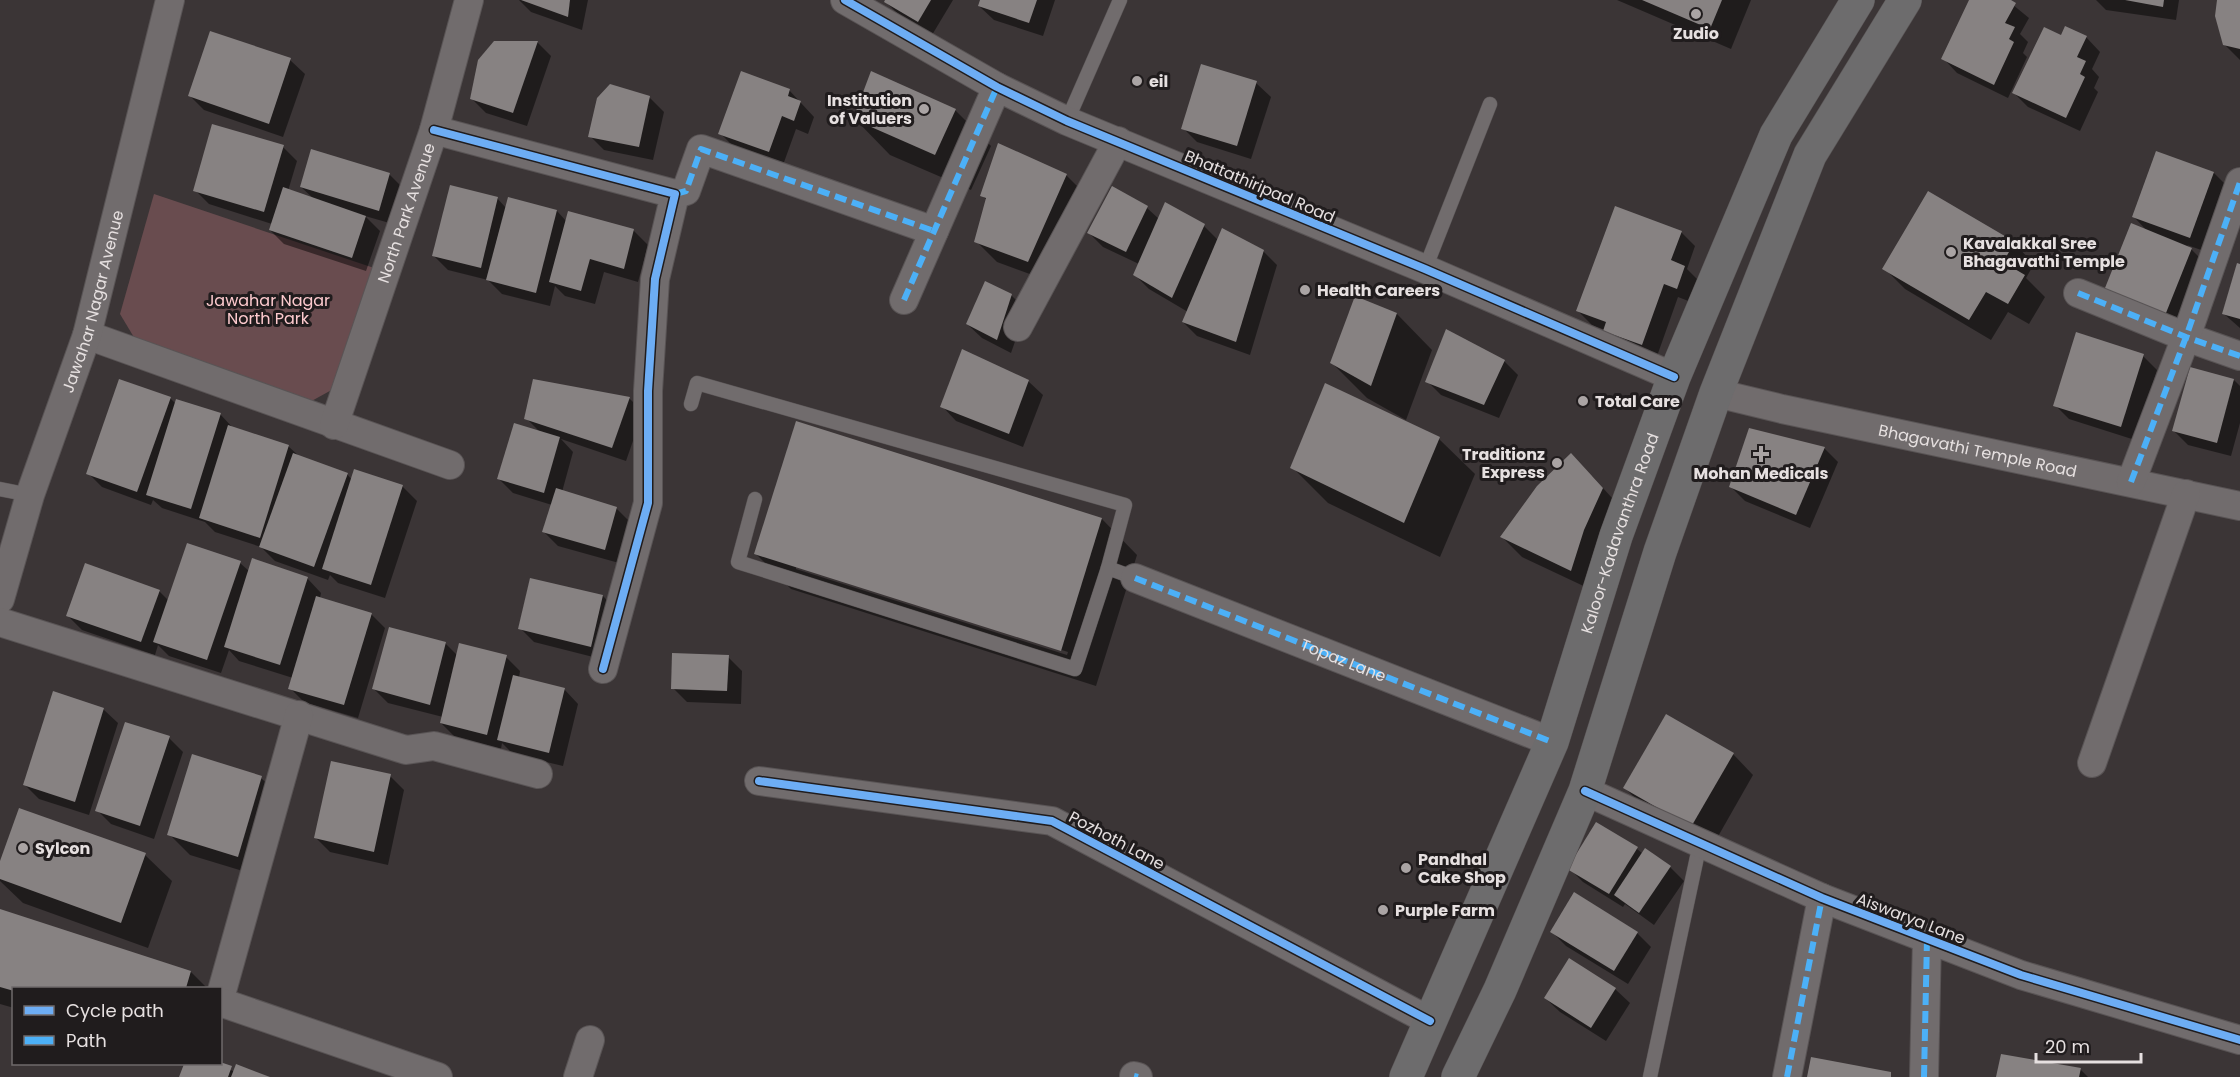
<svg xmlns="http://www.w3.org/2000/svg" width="2240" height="1077" viewBox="0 0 2240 1077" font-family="Poppins,sans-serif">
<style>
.green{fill:#694c4f}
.shadow{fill:#0007;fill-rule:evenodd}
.building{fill:#878282}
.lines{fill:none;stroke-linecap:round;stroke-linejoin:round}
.service-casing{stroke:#595455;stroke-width:15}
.minor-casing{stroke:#595455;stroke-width:30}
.secondary-casing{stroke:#595455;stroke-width:34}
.service{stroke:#716c6d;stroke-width:14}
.minor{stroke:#716c6d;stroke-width:28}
.secondary{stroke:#6d6c6d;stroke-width:33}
.quiet{stroke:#4cb0f7;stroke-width:6;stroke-dasharray:12 6;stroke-linecap:butt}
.cycleway-casing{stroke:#201c1d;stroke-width:11}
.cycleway{stroke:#6dadf4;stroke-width:8}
.poi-dot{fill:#aaa4a4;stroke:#201c1d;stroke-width:2}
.labels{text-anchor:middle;stroke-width:6;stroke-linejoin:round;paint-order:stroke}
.poi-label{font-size:16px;font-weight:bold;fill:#e6e0e0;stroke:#201c1d;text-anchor:start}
.street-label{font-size:16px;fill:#e6e0e0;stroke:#201c1d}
.park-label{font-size:16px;fill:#fdcace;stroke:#201c1d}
</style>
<rect width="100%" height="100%" fill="#3b3536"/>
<polygon class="green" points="154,194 377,269 337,387 308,403 135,339 120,314"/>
<g class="shadow">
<polygon points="519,0 588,0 582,30 531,12"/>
<polygon points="887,0 953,0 932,35 900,16 886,2"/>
<polygon points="981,0 1055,0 1043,36 994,20 979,6"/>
<polygon points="1617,0 1751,0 1731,49"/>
<polygon points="1971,0 2007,0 2029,18 2020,34 2028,42 2023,53 2027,57 2008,98 1957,73 1943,58"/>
<polygon points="2096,0 2179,0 2176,20 2106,10"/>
<polygon points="2218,0 2240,0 2240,60 2224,44"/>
<polygon points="2062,37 2086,37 2100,52 2092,69 2099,77 2094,88 2098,92 2080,131 2028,107 2014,93"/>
<polygon points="537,42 551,56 527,126 486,113 472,99"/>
<polygon points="290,60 305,74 283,137 204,110 190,96"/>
<polygon points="1256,83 1271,97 1251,159 1197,142 1183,128"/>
<polygon points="789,90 814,117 808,134 796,129 783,165 734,147 720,133"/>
<polygon points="650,98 664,112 653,160 604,150 590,136"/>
<polygon points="955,110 991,146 971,190 890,155 855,119"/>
<polygon points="283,147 297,161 288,191 314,199 301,187 389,174 403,188 393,224 365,216 380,231 366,271 284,244 270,230 272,224 209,204 195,190"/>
<polygon points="2214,173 2228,187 2204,251 2187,245 2206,264 2178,331 2119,307 2149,233 2134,217"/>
<polygon points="1066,175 1087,196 1049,281 997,262 976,241 987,200 981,195"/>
<polygon points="497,198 506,208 557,211 567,222 634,231 648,245 638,282 604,272 595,304 565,296 555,286 550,306 502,294 488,280 448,270 434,256"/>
<polygon points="1147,208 1159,219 1204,226 1218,240 1263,251 1277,265 1250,355 1197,336 1183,322 1188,312 1149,289 1135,275 1139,264 1103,247 1089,233"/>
<polygon points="1681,232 1695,246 1687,269 1699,281 1691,302 1678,297 1656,359 1619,344 1605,330 1592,325 1578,311"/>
<polygon points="2014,243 2034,264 2026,278 2045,297 2029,324 2008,312 1991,340 1905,289 1884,268"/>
<polygon points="2240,265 2240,328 2224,314"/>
<polygon points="1011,295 1026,310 1011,353 982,338 967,324"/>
<polygon points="1356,298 1397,314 1432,350 1406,420 1367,398 1332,363"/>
<polygon points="2143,356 2157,370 2135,440 2069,419 2055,405"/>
<polygon points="1504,361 1518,375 1499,418 1441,395 1427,381"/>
<polygon points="2234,380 2240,386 2240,423 2231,456 2188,445 2174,431"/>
<polygon points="1028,381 1043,395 1023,447 956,421 942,406"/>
<polygon points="170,398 176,404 220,414 234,429 288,446 300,457 347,474 352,480 402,486 417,501 385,598 338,583 330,575 328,580 275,561 261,547 215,532 205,522 162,508 153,500 151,505 102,487 88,473"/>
<polygon points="629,398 643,412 626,461 561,439 573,452 562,492 616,508 630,522 619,563 558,546 544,532 552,505 513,493 499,479 540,432 526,418"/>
<polygon points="1439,439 1475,474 1440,557 1328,503 1292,467"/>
<polygon points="1824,448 1838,462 1810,528 1745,501 1731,487"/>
<polygon points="1592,476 1623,510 1592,590 1522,557 1502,537"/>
<path d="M 1102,519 L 1137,555 L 1096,686 L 791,589 L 756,554 ZM 796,566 L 1068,652 L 1067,655 L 796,569 Z"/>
<polygon points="240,563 249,571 307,578 321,593 320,598 371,614 385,628 358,718 304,702 290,688 293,678 239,661 229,650 221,673 169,656 158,645 155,655 82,630 68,616 159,591 169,601"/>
<polygon points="531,580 603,596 617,611 605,660 534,642 520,628"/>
<polygon points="445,643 458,656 506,657 520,671 519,678 564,689 578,704 563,766 513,754 502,743 501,749 455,737 441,723 443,717 388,703 374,689"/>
<polygon points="728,657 742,671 741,704 687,702 673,688"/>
<polygon points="103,709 118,723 89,815 39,799 25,785"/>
<polygon points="169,738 183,752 154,839 111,824 97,810"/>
<polygon points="1733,754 1753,775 1712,847 1646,809 1625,788"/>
<polygon points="390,776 404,790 388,865 330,852 316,838"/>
<polygon points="261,778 282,798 259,876 190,855 169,834"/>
<polygon points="1637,849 1643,854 1670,867 1684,881 1654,925 1625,904 1623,907 1583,882 1569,868"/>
<polygon points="145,855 172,881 148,948 23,903 0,881 0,865"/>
<polygon points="0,910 191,972 207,988 14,988 14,1008 0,1004"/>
<polygon points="1552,932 1637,933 1651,947 1628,984 1566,946"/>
<polygon points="1569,960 1615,989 1630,1003 1606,1041 1560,1012 1545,998"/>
<polygon points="183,1064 219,1064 235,1072 267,1077 180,1077 185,1064"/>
<polygon points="2080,1069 2088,1077 1997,1077"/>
</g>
<g class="building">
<polygon points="521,0 570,0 568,17"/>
<polygon points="885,0 931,0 918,22 884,2"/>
<polygon points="980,0 1037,0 1029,23 978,6"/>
<polygon points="1642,0 1722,0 1710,29"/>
<polygon points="1969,0 2011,0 2016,3 2005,23 2015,27 2009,39 2014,42 1994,85 1941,59"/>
<polygon points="2125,0 2164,0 2163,7"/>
<polygon points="2217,0 2240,0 2240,49 2223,45 2215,16"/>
<polygon points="2065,26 2087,36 2077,57 2086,61 2080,74 2085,77 2066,118 2012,93 2044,27 2061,35"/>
<polygon points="210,31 291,58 269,124 188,96"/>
<polygon points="494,41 538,41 513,113 470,99 478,60"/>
<polygon points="1201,64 1257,81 1237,146 1181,129"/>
<polygon points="741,71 790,89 788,96 801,101 794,121 782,116 769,152 718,134"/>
<polygon points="871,71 956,109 935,155 853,119"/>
<polygon points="610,84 650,96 639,147 588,137 597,98"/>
<polygon points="212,124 284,145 264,212 193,191"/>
<polygon points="998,143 1067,174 1028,262 974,242 986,198 980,196"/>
<polygon points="311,149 390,173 379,211 300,187"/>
<polygon points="2156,151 2214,172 2190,238 2132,217"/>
<polygon points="450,185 498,197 481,268 432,256"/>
<polygon points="1112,186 1148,206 1126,252 1087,233"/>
<polygon points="283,187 366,216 352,258 269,230"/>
<polygon points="1928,191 2015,242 2003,262 2025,275 2008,304 1986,292 1969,320 1882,269"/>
<polygon points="508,197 557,210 536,293 486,280"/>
<polygon points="1165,202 1205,224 1172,298 1133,275"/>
<polygon points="1615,206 1682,231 1671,260 1685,266 1677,289 1664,284 1642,345 1603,331 1606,322 1576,311"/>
<polygon points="568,211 634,229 624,269 590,259 581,291 549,282"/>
<polygon points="2131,223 2192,248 2164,318 2103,293"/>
<polygon points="1222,228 1264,250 1236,342 1182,322"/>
<polygon points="2237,263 2240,264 2240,319 2222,314"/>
<polygon points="985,281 1012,294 997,340 966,324"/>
<polygon points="1355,296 1397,313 1371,386 1330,363"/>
<polygon points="1446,329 1505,360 1484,405 1425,382"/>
<polygon points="2076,332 2144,354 2121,427 2053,406"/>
<polygon points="962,349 1029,380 1009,434 940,407"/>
<polygon points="2190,367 2234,379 2217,443 2172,431"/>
<polygon points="119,379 171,397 137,492 86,474"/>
<polygon points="533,379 630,397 612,448 524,419"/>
<polygon points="1325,383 1440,437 1404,523 1290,468"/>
<polygon points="176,399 221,413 191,509 146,495"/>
<polygon points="796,421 1102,518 1061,651 754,554"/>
<polygon points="514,423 560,437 544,493 497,479"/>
<polygon points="228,425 289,445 260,538 199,518"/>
<polygon points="1749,428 1825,447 1796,515 1729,487"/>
<polygon points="293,453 348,473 314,567 259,547"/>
<polygon points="1571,453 1603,488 1584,530 1571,571 1500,537 1537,486"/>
<polygon points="354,469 403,485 371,585 322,569"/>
<polygon points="556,488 617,507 605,550 542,532"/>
<polygon points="187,543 241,561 207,660 153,642"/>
<polygon points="252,558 308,577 280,665 224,647"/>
<polygon points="85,563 160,590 141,642 66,616"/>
<polygon points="530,578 603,595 591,647 518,629"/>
<polygon points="316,596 372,613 344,705 288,689"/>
<polygon points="389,627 446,642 430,705 372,689"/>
<polygon points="459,643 507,655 487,735 440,723"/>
<polygon points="672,653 729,655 727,691 671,689"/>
<polygon points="513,675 565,688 549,753 497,740"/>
<polygon points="53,691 104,708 75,802 23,785"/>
<polygon points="1666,714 1734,753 1691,827 1623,788"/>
<polygon points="125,722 170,736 140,826 95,811"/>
<polygon points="192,754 262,776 238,857 167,835"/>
<polygon points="331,761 391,774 374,852 314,838"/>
<polygon points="19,808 146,853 121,923 0,879 0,861"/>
<polygon points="1596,822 1638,847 1609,894 1567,869"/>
<polygon points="1645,848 1671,866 1639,913 1614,895"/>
<polygon points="1574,892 1638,932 1614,971 1550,932"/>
<polygon points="0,909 191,971 186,988 14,988 14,991 0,987"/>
<polygon points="1569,958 1616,988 1591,1028 1544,998"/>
<polygon points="2001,1054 2081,1068 2079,1077 1996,1077"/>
<polygon points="1811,1057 1891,1072 1891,1077 1807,1077"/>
<polygon points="220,1062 232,1066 228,1077 179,1077 184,1064"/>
<polygon points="236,1064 270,1077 231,1077"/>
</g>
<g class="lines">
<g class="service-casing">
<g id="service">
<polyline points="1067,121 1120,0"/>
<polyline points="1425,269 1490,104"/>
<polyline points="691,404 697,383 1125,505 1108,568 1135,578"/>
<polyline points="0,489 30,495"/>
<polyline points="755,499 738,562 1075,669 1108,568"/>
<polyline points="1650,1077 1700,843"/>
</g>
</g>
<g class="minor-casing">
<g id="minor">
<polyline points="845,0 997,87 1067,121 1425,269 1674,377"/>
<polyline points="434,130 675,194 655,279 648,391 648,503 603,669"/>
<polyline points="675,194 686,191 701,149 934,231"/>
<polyline points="2078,293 2186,337 2240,356"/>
<polyline points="904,300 997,87"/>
<polyline points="1018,327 1118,141"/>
<polyline points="87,335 450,465"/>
<path id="s1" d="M 1716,393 L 1782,409 L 2240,506"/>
<path id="s2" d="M 334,425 L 434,130 L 469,0"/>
<polyline points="2131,482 2186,337 2240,182"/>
<polyline points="1135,578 1552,742"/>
<path id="s3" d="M 0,599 L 30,495 L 87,335 L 170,0"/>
<polyline points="0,622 406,750 434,746 538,774"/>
<polyline points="2092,763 2186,494"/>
<polyline points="759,781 1052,821 1430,1021"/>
<polyline points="1585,791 1822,898 2021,975 2240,1040"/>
<polyline points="220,998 299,715"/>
<polyline points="220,1002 438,1077"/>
<polyline points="1134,1076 1138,1077"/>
<polyline points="578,1077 590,1040"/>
<polyline points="1787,1077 1822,898"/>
<polyline points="1924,1077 1927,939"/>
</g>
</g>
<g class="secondary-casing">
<g id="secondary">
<path id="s4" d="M 1406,1077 L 1552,742 L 1616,536 L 1674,377 L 1776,135 L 1858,0"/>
<polyline points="1458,1077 1500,990 1585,791 1660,552 1716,393 1810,155 1905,0"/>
</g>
</g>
<use href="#service" class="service"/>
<use href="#minor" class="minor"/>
<use href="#secondary" class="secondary"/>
<g class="quiet">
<polyline points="675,194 686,191 701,149 934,231"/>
<polyline points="2078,293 2186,337 2240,356"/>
<polyline points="904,300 997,87"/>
<polyline points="2131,482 2186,337 2240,182"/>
<path id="s5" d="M 1135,578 L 1552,742"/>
<polyline points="1134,1076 1138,1077"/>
<polyline points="1787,1077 1822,898"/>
<polyline points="1924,1077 1927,939"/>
</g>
<g class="cycleway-casing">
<g id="cycleway">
<polyline points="845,0 997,87 1067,121 1425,269 1674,377"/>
<polyline points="434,130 675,194 655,279 648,391 648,503 603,669"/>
<polyline points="759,781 1052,821 1430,1021"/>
<polyline points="1585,791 1822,898 2021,975 2240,1040"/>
</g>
</g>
<use href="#cycleway" class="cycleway"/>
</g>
<g class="poi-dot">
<circle cx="1696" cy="14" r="6"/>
<circle cx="1137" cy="81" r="6"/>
<circle cx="924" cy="109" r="6"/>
<circle cx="1951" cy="252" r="6"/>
<circle cx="1305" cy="290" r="6"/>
<circle cx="1583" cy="401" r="6"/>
<path d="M1758 445h6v6h6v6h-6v6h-6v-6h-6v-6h6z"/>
<circle cx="1557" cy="463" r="6"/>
<circle cx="23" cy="848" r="6"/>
<circle cx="1406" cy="868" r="6"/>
<circle cx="1383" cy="910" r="6"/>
</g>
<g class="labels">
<g class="poi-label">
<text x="1696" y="39" text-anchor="middle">Zudio</text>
<text x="1149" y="87">eil</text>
<text x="912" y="106" text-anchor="end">Institution<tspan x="912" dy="18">of Valuers</tspan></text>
<text x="1963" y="249">Kavalakkal Sree<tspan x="1963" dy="18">Bhagavathi Temple</tspan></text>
<text x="1317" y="296">Health Careers</text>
<text x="1595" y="407">Total Care</text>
<text x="1545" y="460" text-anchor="end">Traditionz<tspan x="1545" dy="18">Express</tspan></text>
<text x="1761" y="479" text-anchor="middle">Mohan Medicals</text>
<text x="35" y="854">Sylcon</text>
<text x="1418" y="865">Pandhal<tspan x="1418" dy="18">Cake Shop</tspan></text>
<text x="1395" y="916">Purple Farm</text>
</g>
<g class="street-label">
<text transform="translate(1260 186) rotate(23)" y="6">Bhattathiripad Road</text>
<text dy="6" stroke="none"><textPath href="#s2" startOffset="224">North Park Avenue</textPath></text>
<text dy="6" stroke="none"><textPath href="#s3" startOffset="312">Jawahar Nagar Avenue</textPath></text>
<text dy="6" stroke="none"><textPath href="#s1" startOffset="268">Bhagavathi Temple Road</textPath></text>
<text dy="6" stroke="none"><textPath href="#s4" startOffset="585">Kaloor-Kadavanthra Road</textPath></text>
<text dy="6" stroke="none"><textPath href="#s5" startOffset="224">Topaz Lane</textPath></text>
<text transform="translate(1117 840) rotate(28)" y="6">Pozhoth Lane</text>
<text transform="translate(1911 918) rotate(21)" y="6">Aiswarya Lane</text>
</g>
<g class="park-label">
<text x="268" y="306">Jawahar Nagar<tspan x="268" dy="18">North Park</tspan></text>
</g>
</g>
<rect x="12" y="987" width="210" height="78" fill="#201c1d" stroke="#6f6a6b" stroke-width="1.5"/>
<rect x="24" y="1006" width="30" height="9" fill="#6dadf4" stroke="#6f6a6b" stroke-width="1.5"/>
<text x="66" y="1017" font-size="18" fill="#e6e0e0">Cycle path</text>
<rect x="24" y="1036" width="30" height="9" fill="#4cb0f7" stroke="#6f6a6b" stroke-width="1.5"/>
<text x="66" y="1047" font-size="18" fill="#e6e0e0">Path</text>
<path d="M2036 1053v9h105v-9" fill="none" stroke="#e6e0e0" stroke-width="3"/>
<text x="2045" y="1053" font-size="18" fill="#e6e0e0" stroke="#201c1d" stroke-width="4.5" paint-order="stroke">20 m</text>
</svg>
